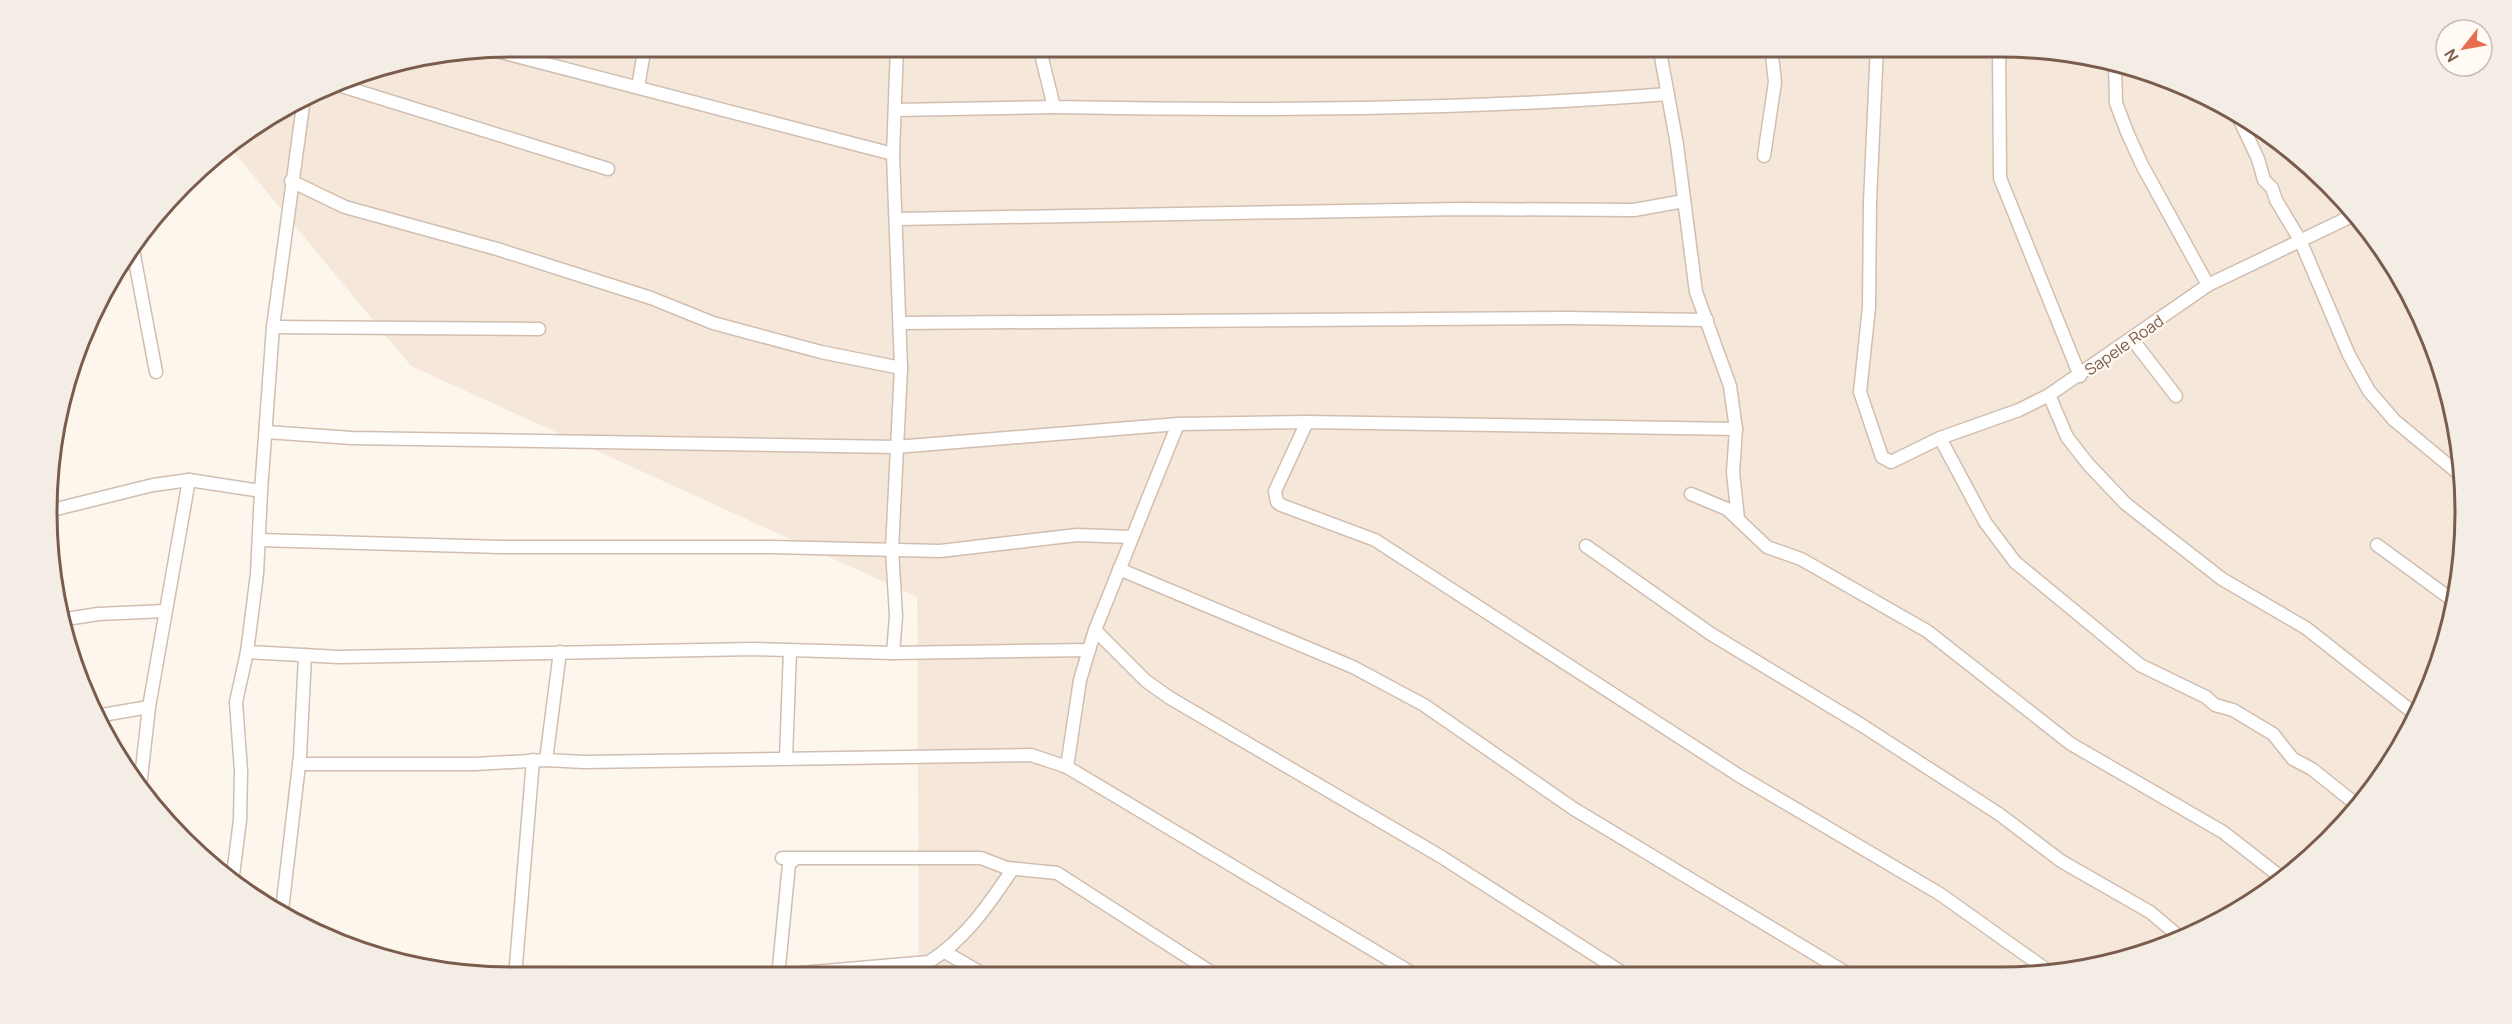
<svg xmlns="http://www.w3.org/2000/svg" width="2512" height="1024" viewBox="0 0 2512 1024" font-family="Manrope,sans-serif">
<style>
.residential{fill:#f5e8da}
.lines{fill:none;stroke-linecap:round;stroke-linejoin:round}
.minor-casing{stroke:#d1beb0;stroke-width:15}
.minor{stroke:#fff;stroke-width:12}
.labels{text-anchor:middle;stroke-width:4.5;stroke-linejoin:round;paint-order:stroke}
.street-label{font-size:16px;fill:#7a5c4d;stroke:#fffaf3}
.rim{fill:none;stroke:#7a5c4d;stroke-width:3}
</style>
<rect width="100%" height="100%" fill="#fdf6ec"/>
<polygon class="residential" points="512,46 2000,46 2149,71 2232,109 2307,162 2369,228 2417,306 2450,391 2464,481 2462,572 2441,661 2387,770 2307,862 2178,942 2061,973 919,976 917,597 411,366 228,145 280,109 362,71"/>
<g class="lines">
<g class="minor-casing">
<g id="minor">
<polyline points="897,46 893,154 901,368 892,549 896,616 893,653 1089,650"/>
<path d="M 1039,46 L 1054,107 C 1258,111 1464,110 1668,94"/>
<polyline points="1659,46 1677,145 1696,292 1730,386 1736,429 1733,472 1738,519"/>
<polyline points="1877,46 1870,202 1869,307 1860,392 1882,457 1891,462 1940,438 2019,410 2049,395 2208,285 2356,214"/>
<polyline points="1999,46 2000,178 2080,376"/>
<polyline points="493,50 893,154"/>
<polyline points="2115,65 2116,103 2127,132 2142,165 2208,285"/>
<polyline points="335,84 608,169"/>
<polyline points="638,87 645,46"/>
<polyline points="895,110 1054,107"/>
<polyline points="2235,110 2258,159 2264,180 2272,188 2276,200 2300,240 2349,355 2369,391 2394,420 2464,478"/>
<polyline points="1764,156 1775,82 1771,46"/>
<polyline points="291,181 345,207 497,249 651,298 713,323 821,352 901,368"/>
<polyline points="897,219 1460,209 1634,210 1684,201"/>
<polyline points="133,250 156,372"/>
<polyline points="900,323 1568,318 1707,320"/>
<polyline points="273,327 539,329"/>
<polyline points="2132,339 2176,396"/>
<polyline points="2049,395 2067,437 2088,464 2126,504 2222,579 2306,628 2415,714"/>
<polyline points="1307,422 1275,491 1277,502 1281,505 1375,540 1738,775 1940,894 2051,973"/>
<polyline points="266,432 352,438 896,447 1178,424 1307,422 1736,429"/>
<polyline points="1940,438 1985,522 2015,562 2140,665 2206,697 2215,705 2233,710 2273,734 2293,759 2312,769 2357,805"/>
<polyline points="261,491 257,574 247,652 339,657 753,649 893,653"/>
<polyline points="1691,494 1727,509 1767,547 1801,559 1927,631 2071,744 2223,832 2282,878"/>
<polyline points="52,510 153,485 189,480"/>
<polyline points="259,540 501,547 771,547 940,551 1077,535 1132,537"/>
<polyline points="2377,545 2455,602"/>
<polyline points="1586,546 1711,634 1863,726 1999,814 2061,861 2150,912 2182,939"/>
<polyline points="1119,569 1353,667 1424,705 1574,809 1848,974"/>
<polyline points="60,620 98,614 165,611"/>
<polyline points="1095,630 1146,681 1170,698 1440,856 1626,975"/>
<polyline points="96,716 149,707"/>
<polyline points="786,758 790,650"/>
<polyline points="546,760 560,652"/>
<polyline points="299,764 475,764 546,760 584,762 1031,755 1067,767 1415,975"/>
<polyline points="1067,767 1080,680 1095,630 1178,424"/>
<polyline points="140,787 149,707 189,480 261,491 273,327 304,98"/>
<polyline points="782,858 981,858 1007,868 1057,873 1217,976"/>
<polyline points="232,883 240,820 241,771 236,702 247,652"/>
<polyline points="282,910 300,756 305,655"/>
<polyline points="945,952 986,976"/>
<path d="M 516,973 L 778,975 L 929,962 C 965,939 987,907 1010,873 L 1007,868"/>
<polyline points="515,977 533,760"/>
<polyline points="778,977 789,864 796,858"/>
</g>
</g>
<use href="#minor" class="minor"/>
</g>
<g class="labels">
<g class="street-label">
<text transform="translate(2124 345) rotate(-35)" y="6">Sapele Road</text>
</g>
</g>
<path d="M0 0H2512V1024H0ZM512 57H2000A455 455 0 0 1 2455 512V512A455 455 0 0 1 2000 967H512A455 455 0 0 1 57 512V512A455 455 0 0 1 512 57Z" fill="#f4ede6" fill-rule="evenodd"/>
<path class="rim" d="M512 57H2000A455 455 0 0 1 2455 512V512A455 455 0 0 1 2000 967H512A455 455 0 0 1 57 512V512A455 455 0 0 1 512 57Z"/>
<g transform="translate(2464 48) rotate(239)"><circle r="28" fill="#fffaf3" stroke="#cabbb1" stroke-width="1.5"/>
<path d="M0-4.5L10 22L0 15L-10 22Z" fill="#e76f51"/>
<text y="-9" font-size="16" font-weight="bold" text-anchor="middle" fill="#7a5c4d">N</text>
</g>
</svg>
